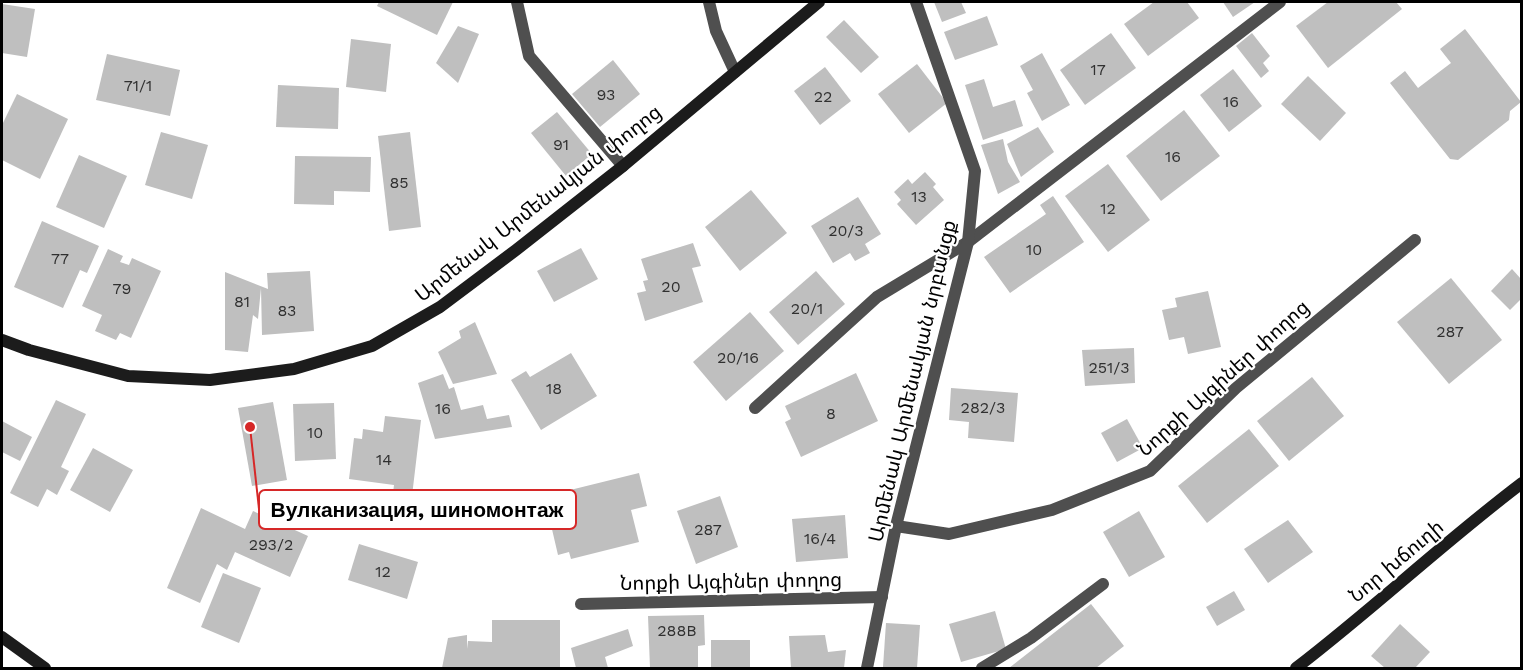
<svg xmlns="http://www.w3.org/2000/svg" width="1523" height="670" viewBox="0 0 1523 670" font-family="'Work Sans','Noto Sans Armenian',sans-serif">
<style>
.building{fill:#bfbfbf}
.lines{fill:none;stroke-linecap:round;stroke-linejoin:round}
.lane{stroke:#4f4f4f;stroke-width:12}
.street{stroke:#4f4f4f;stroke-width:12}
.secondary{stroke:#1c1c1c;stroke-width:12}
.labels{text-anchor:middle;stroke-width:4.5;stroke-linejoin:round;paint-order:stroke}
.number-label{font-size:16px;fill:#303030}
.street-label{font-size:20px;fill:#000;stroke:#fff}
.leader{fill:none;stroke:#d62828;stroke-width:2}
.callout-dot{fill:#d62828;stroke:#fff;stroke-width:2}
.callout{fill:#fff;stroke:#d62828;stroke-width:2}
.callout-label{font-size:21px;text-anchor:middle;font-weight:bold;fill:#000}
</style>
<rect width="100%" height="100%" fill="#fff"/>
<g class="building">
<polygon points="379,2 453,2 437,35 377,6"/>
<polygon points="934,2 961,2 966,13 942,22"/>
<polygon points="1154,2 1187,2 1199,18 1148,56 1124,24"/>
<polygon points="1223,2 1255,2 1233,17"/>
<polygon points="1328,2 1396,2 1402,9 1328,68 1296,26"/>
<polygon points="2,4 35,9 27,57 2,53"/>
<polygon points="987,16 998,45 955,60 944,32"/>
<polygon points="844,20 879,57 861,73 826,37"/>
<polygon points="458,26 479,34 458,83 436,63"/>
<polygon points="1465,29 1521,102 1510,111 1509,120 1458,160 1450,159 1390,83 1405,71 1418,88 1451,63 1440,49"/>
<polygon points="1111,33 1136,68 1085,105 1060,70"/>
<polygon points="1252,33 1270,56 1263,63 1269,71 1261,78 1236,46"/>
<polygon points="351,39 391,44 386,92 346,87"/>
<polygon points="1042,53 1070,105 1042,121 1027,93 1033,90 1020,66"/>
<polygon points="107,54 180,70 170,116 96,100"/>
<polygon points="613,60 640,94 600,127 572,94"/>
<polygon points="917,64 947,103 909,133 878,94"/>
<polygon points="825,67 851,101 820,125 794,91"/>
<polygon points="1233,69 1262,106 1229,132 1200,95"/>
<polygon points="1308,76 1346,113 1320,141 1281,104"/>
<polygon points="984,79 993,107 1015,100 1023,126 983,140 965,85"/>
<polygon points="278,85 339,88 338,129 276,127"/>
<polygon points="17,94 68,119 40,179 2,160 2,125"/>
<polygon points="1184,110 1220,156 1161,201 1126,156"/>
<polygon points="557,112 592,154 566,176 531,133"/>
<polygon points="1038,127 1054,152 1021,177 1007,144"/>
<polygon points="161,132 208,145 192,199 145,185"/>
<polygon points="410,132 421,227 389,231 378,136"/>
<polygon points="1003,139 1008,162 1020,182 998,194 981,145"/>
<polygon points="79,155 127,176 104,228 56,207"/>
<polygon points="295,156 371,157 370,192 334,191 334,205 294,204"/>
<polygon points="1108,164 1150,220 1108,252 1065,196"/>
<polygon points="925,172 936,184 933,187 944,200 916,225 897,204 901,200 894,192 908,179 912,184"/>
<polygon points="751,190 787,233 740,271 705,227"/>
<polygon points="1053,196 1084,242 1010,293 984,257 1046,214 1040,205"/>
<polygon points="858,197 881,234 865,244 870,253 855,261 850,253 833,263 811,226"/>
<polygon points="42,221 99,246 87,273 80,270 63,308 14,287"/>
<polygon points="693,243 701,266 692,268 703,302 645,321 637,293 646,291 643,281 648,280 641,259"/>
<polygon points="581,248 598,279 554,302 537,271"/>
<polygon points="108,249 123,256 120,262 129,265 132,258 161,271 131,338 120,333 116,340 95,331 102,315 82,306"/>
<polygon points="1512,269 1521,279 1521,299 1510,310 1491,291"/>
<polygon points="310,271 314,331 262,335 261,288 258,319 253,315 248,352 225,350 225,272 268,289 267,273"/>
<polygon points="816,271 845,304 798,345 769,312"/>
<polygon points="1451,278 1502,340 1449,384 1397,322"/>
<polygon points="1208,291 1221,347 1188,354 1184,337 1169,340 1162,310 1177,307 1175,298"/>
<polygon points="750,312 784,351 726,401 693,362"/>
<polygon points="475,322 497,374 453,384 438,352 461,338 459,331"/>
<polygon points="1134,348 1135,383 1085,386 1082,350"/>
<polygon points="571,353 597,396 541,430 511,380 526,371 530,377"/>
<polygon points="856,373 878,421 801,457 785,422 791,419 785,406"/>
<polygon points="443,374 449,389 454,387 461,410 483,405 487,419 509,415 512,427 435,439 418,383"/>
<polygon points="1312,377 1344,416 1289,461 1257,421"/>
<polygon points="951,388 1018,393 1014,442 968,438 969,422 949,420"/>
<polygon points="56,400 86,414 61,467 69,471 57,495 47,489 38,507 10,493"/>
<polygon points="273,402 287,480 252,486 238,408"/>
<polygon points="334,403 336,459 295,461 293,404"/>
<polygon points="385,416 421,420 412,496 393,493 394,485 349,479 354,438 362,439 363,429 383,432"/>
<polygon points="1127,419 1143,448 1117,462 1101,433"/>
<polygon points="2,421 32,437 20,461 2,452"/>
<polygon points="1249,429 1279,466 1207,523 1178,486"/>
<polygon points="93,448 133,470 110,512 70,490"/>
<polygon points="639,473 647,506 631,510 639,542 571,559 569,552 558,555 551,525 561,523 554,494"/>
<polygon points="720,496 738,547 696,564 677,511"/>
<polygon points="201,508 245,529 253,511 308,536 290,577 235,552 227,570 217,564 200,603 167,588"/>
<polygon points="1139,511 1165,557 1129,577 1103,532"/>
<polygon points="845,515 848,558 796,562 792,519"/>
<polygon points="1288,520 1313,552 1268,583 1244,549"/>
<polygon points="359,544 418,562 407,599 348,580"/>
<polygon points="223,573 261,588 239,643 201,627"/>
<polygon points="1234,591 1245,610 1217,626 1206,607"/>
<polygon points="1091,604 1124,646 1096,668 1009,668"/>
<polygon points="995,611 1006,649 961,662 949,624"/>
<polygon points="704,615 705,645 698,646 698,668 650,668 648,616"/>
<polygon points="492,620 560,620 560,668 442,668 448,638 467,635 467,649 468,641 492,642"/>
<polygon points="886,623 920,625 917,668 883,667"/>
<polygon points="1400,624 1430,652 1415,668 1385,668 1371,656"/>
<polygon points="628,629 633,646 605,657 608,668 576,668 571,648"/>
<polygon points="825,635 828,652 846,650 844,668 791,668 789,636"/>
<rect x="711" y="640" width="39" height="28"/>
</g>
<g class="lines">
<g class="lane">
<polyline points="517,2 529,56 623,166"/>
<polyline points="709,2 716,31 735,72"/>
<polyline points="755,408 877,297 968,242"/>
<polyline points="896,526 949,534 1052,510 1150,471 1236,388 1415,240"/>
<polyline points="581,604 882,597"/>
<polyline points="982,668 1031,638 1103,584"/>
</g>
<g class="street">
<polyline points="968,242 1280,2"/>
<polyline points="867,668 896,526 968,242 975,171 916,2"/>
</g>
<g class="secondary">
<polyline points="2,340 29,350 128,376 210,380 294,369 372,346 440,307 516,250 623,166 819,2"/>
<polyline points="2,637 45,668"/>
<path d="M 1296,668 C 1373,609 1444,542 1522,483"/>
</g>
</g>
<g class="labels">
<g class="number-label">
<text x="1098" y="75">17</text>
<text x="138" y="91">71/1</text>
<text x="606" y="100">93</text>
<text x="823" y="102">22</text>
<text x="1231" y="107">16</text>
<text x="561" y="150">91</text>
<text x="1173" y="162">16</text>
<text x="399" y="188">85</text>
<text x="919" y="202">13</text>
<text x="1108" y="214">12</text>
<text x="846" y="236">20/3</text>
<text x="1034" y="255">10</text>
<text x="60" y="264">77</text>
<text x="671" y="292">20</text>
<text x="122" y="294">79</text>
<text x="242" y="307">81</text>
<text x="807" y="314">20/1</text>
<text x="287" y="316">83</text>
<text x="1450" y="337">287</text>
<text x="738" y="363">20/16</text>
<text x="1109" y="373">251/3</text>
<text x="554" y="394">18</text>
<text x="983" y="413">282/3</text>
<text x="443" y="414">16</text>
<text x="831" y="419">8</text>
<text x="315" y="438">10</text>
<text x="384" y="465">14</text>
<text x="708" y="535">287</text>
<text x="820" y="544">16/4</text>
<text x="271" y="550">293/2</text>
<text x="383" y="577">12</text>
<text x="677" y="636">288B</text>
</g>
<g class="street-label">
<text transform="translate(538 203) rotate(-38)" y="7">Արմենակ Արմենակյան փողոց</text>
<text transform="translate(1223 378) rotate(-42)" y="7">Նորքի Այգիներ փողոց</text>
<text transform="translate(912 381) rotate(-77)" y="7">Արմենակ Արմենակյան նրբանցք</text>
<text transform="translate(1396 561) rotate(-40)" y="7">Նոր խճուղի</text>
<text transform="translate(731 581) rotate(-1)" y="7">Նորքի Այգիներ փողոց</text>
</g>
</g>
<path class="leader" d="M250 427L259 509"/>
<circle class="callout-dot" cx="250" cy="427" r="6"/>
<rect class="callout" x="259" y="490" width="317" height="39" rx="6"/>
<g class="callout-label">
<text x="417" y="517">Вулканизация, шиномонтаж</text>
</g>
<rect width="1523" height="670" fill="none" stroke="#000000" stroke-width="6"/>
</svg>
